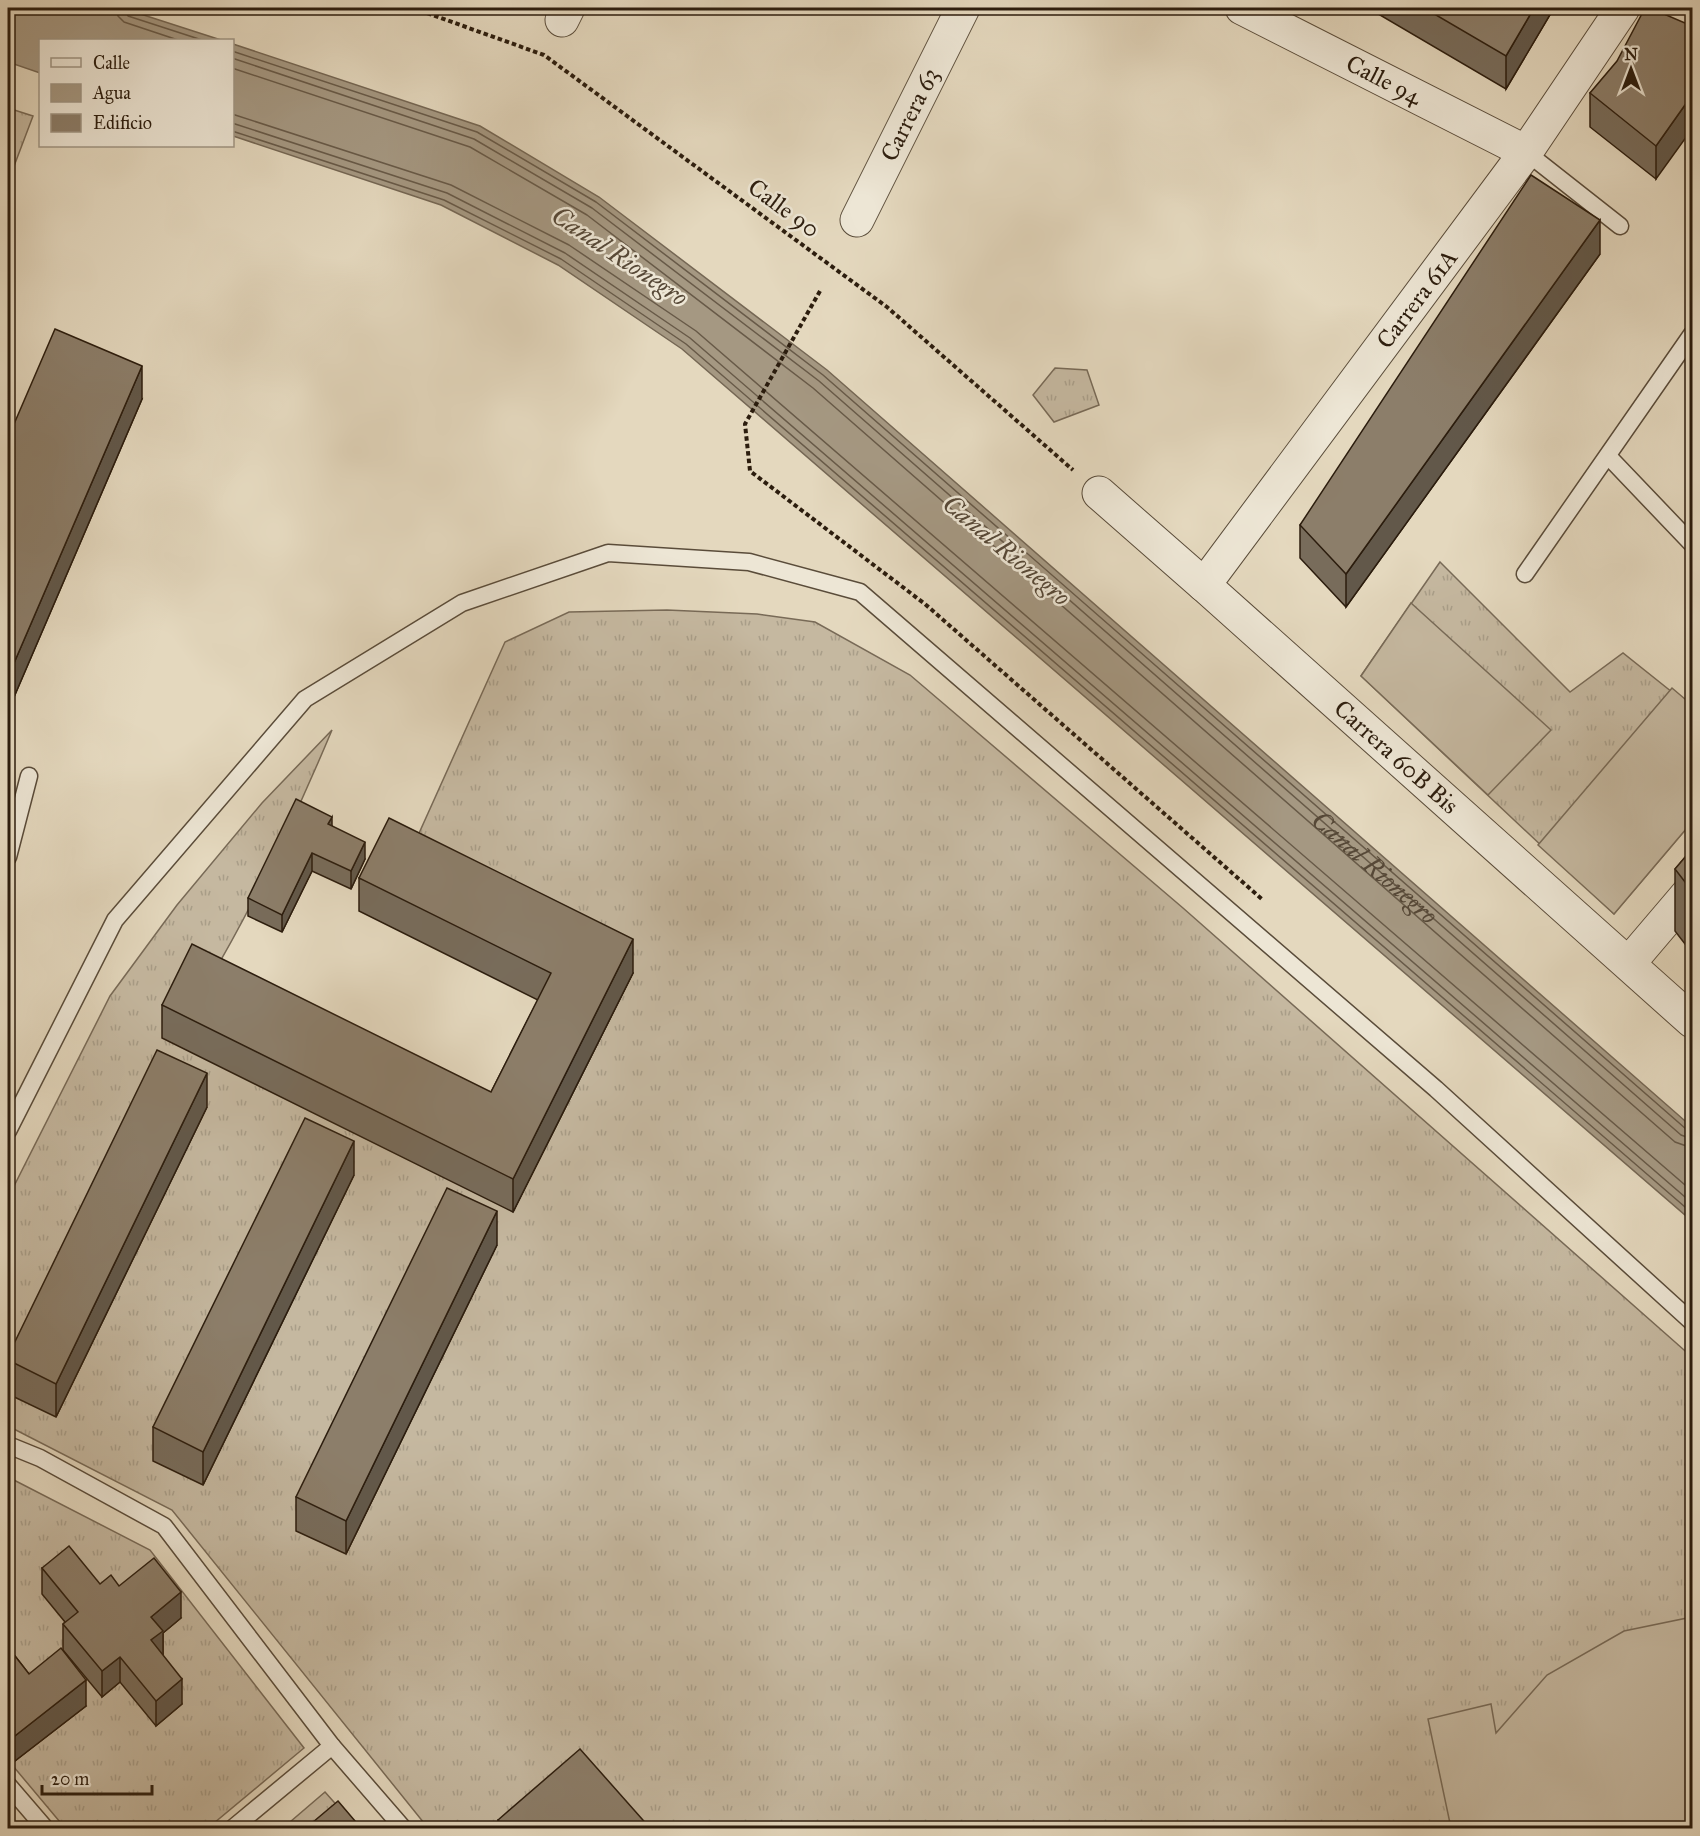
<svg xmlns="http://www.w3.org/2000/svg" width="1700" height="1836" viewBox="0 0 1700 1836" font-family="'IM FELL Great Primer',serif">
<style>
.grass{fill:url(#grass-tufts);stroke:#786a57;stroke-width:1.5}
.pitch{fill:#c5b8a0;stroke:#786a57;stroke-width:1.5}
.water{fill:#a59882;stroke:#756754;stroke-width:1.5}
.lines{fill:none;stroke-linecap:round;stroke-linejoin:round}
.shore{stroke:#685a48;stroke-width:1.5}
.service-casing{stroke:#5a4c3a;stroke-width:19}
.minor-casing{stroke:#5a4c3a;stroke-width:35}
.tertiary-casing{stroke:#5a4c3a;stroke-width:35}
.path{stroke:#2c1d0e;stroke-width:4;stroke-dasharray:4.5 3;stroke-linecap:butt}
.service{stroke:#ede6d5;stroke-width:16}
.minor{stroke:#ede6d5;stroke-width:33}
.tertiary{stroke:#ede6d5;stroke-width:33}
.wall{fill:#786c5b;stroke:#2c1d0e;stroke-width:1.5}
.shaded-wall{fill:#62584a;stroke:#2c1d0e;stroke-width:1.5}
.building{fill:#8c7e6a;stroke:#2c1d0e;stroke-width:1.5}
.labels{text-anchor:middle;stroke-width:5;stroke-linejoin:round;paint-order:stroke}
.street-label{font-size:24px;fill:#2c1d0e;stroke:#ede6d5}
.water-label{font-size:26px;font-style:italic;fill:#564837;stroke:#ede6d5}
</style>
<defs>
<pattern id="grass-tufts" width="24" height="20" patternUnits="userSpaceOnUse" patternTransform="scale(1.5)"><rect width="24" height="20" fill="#c5b8a0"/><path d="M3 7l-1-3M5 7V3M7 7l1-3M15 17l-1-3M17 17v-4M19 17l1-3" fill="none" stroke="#a99e89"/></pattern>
</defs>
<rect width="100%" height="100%" fill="#e4d8be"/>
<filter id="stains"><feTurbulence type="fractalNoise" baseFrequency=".00333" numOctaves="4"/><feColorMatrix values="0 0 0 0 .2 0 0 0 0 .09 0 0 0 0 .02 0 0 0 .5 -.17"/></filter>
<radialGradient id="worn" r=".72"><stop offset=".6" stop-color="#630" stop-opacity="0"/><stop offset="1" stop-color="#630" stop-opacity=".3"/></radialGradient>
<g class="grass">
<polygon points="8,108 33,116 8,182"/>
<polygon points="1055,368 1087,370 1099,405 1054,422 1033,395"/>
<polygon points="1440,562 1570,692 1623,653 1692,708 1692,822 1614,914 1361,676"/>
<path d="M 667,610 L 757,614 L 815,622 L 910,675 L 1183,908 L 1692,1357 L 1692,1828 L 428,1828 L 172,1510 L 8,1426 L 8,1198 L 110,996 L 177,905 L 262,803 L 332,730 C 295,818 256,902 207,984 L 513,1212 L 633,973 L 407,860 L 505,642 L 569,612 Z"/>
<polygon points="8,1477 150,1550 304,1748 208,1828 65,1828 8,1760"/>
<polygon points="325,1792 357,1828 283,1828"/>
</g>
<g class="pitch">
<polygon points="1411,603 1551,730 1488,795 1361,676"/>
<polygon points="1672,688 1692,705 1692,822 1614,914 1538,845"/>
<polygon points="1692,1617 1692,1828 1451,1828 1428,1719 1491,1704 1496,1733 1547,1675 1624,1631"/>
</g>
<g class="water">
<polygon points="8,8 122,8 221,40 40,40 40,73 8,62"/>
<polygon points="233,44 480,126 599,197 827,370 1692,1127 1692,1221 682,349 558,265 441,205 233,136"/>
</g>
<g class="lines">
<g class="shore">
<polyline points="116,8 118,16 124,22 178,40"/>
<polyline points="124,8 128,16 202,40"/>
<polyline points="232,51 477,132 596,202 823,375 1686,1129 1692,1131"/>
<path id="s1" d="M 232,58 L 474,139 L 592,208 L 819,381 L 1681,1135 L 1692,1139"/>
<polyline points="232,68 470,147 587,215 813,388 1675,1142 1692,1148"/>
<polyline points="232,114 451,185 569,245 696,331 1692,1191"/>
<polyline points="232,123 447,193 565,253 690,338 1692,1203"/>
<polyline points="232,131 444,200 561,259 686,344 1692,1213"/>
</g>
<g class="service-casing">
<g id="service">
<polyline points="1526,152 1620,226"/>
<polyline points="1608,456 1692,544"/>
<polyline points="1525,574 1692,334"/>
<polyline points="8,857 29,776"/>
<polyline points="8,1131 115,920 305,699 462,603 608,553 749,562 860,592 1436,1089 1692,1322"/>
<polyline points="8,1445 40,1458 164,1526 332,1746 403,1828"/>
<polyline points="8,1785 45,1828"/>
<polyline points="233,1828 332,1746"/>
</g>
</g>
<g class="minor-casing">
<g id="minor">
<polyline points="562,20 568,8"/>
<polyline points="1526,152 1623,8"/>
<path id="s2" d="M 857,220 L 963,8"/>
<polyline points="1099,493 1204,585"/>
<polyline points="1629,963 1692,889"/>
</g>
</g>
<g class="tertiary-casing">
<g id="tertiary">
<path id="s3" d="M 1242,8 L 1526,152 L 1204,585 L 1692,1021"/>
</g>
</g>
<g class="path">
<polyline points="413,8 544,55 887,307 1073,470"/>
<polyline points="820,291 745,424 750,471 925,604 1263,900"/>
</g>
<use href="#service" class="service"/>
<use href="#minor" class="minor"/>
<use href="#tertiary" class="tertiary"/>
</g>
<g class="wall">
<polygon points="1368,8 1554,8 1506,89"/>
<polygon points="1692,26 1656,179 1590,127 1590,93"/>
<polygon points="1600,254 1346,607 1300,558 1300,525"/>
<polygon points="142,399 8,711 8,438"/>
<polygon points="332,826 365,859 351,889 312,871 282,932 248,916 248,898"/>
<polygon points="1692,849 1692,953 1675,931 1675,869"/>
<polygon points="359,878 633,973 513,1212 162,1038 162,1005 491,1092 538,1000 359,911"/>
<polygon points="207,1107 56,1417 8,1394 8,1360"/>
<polygon points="354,1175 203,1485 153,1461 153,1427"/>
<polygon points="497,1245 346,1554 296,1531 296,1497"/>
<polygon points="42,1568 100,1584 119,1586 181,1618 163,1633 163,1655 182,1704 156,1726 120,1682 102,1697 63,1650 63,1624 65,1622 42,1594"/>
<polygon points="8,1647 29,1674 86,1706 11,1764 8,1760"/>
<polygon points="498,1820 650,1828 498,1828"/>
</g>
<g class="shaded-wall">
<polygon points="1534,8 1554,8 1506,89 1506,56"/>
<polygon points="1692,95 1692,129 1656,179 1656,146"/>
<polygon points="1600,220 1600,254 1346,607 1346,574"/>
<polygon points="142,366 142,399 8,711 8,677"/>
<polygon points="332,817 332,834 328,824"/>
<polygon points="365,842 365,859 351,889 351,871"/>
<polygon points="312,853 312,871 282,932 282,915"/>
<polygon points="633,939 633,973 513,1212 513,1179"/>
<polygon points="207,1073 207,1107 56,1417 56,1384"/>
<polygon points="354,1141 354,1175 203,1485 203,1452"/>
<polygon points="497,1211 497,1245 346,1554 346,1521"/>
<polygon points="181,1592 181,1618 163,1633 163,1657 151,1666 151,1617"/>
<polygon points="120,1657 120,1682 102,1697 102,1671"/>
<polygon points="182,1679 182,1704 156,1726 156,1701"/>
<polygon points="86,1680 86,1706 11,1764 11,1739"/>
</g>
<g class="building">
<polygon points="1424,8 1534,8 1506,56"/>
<polygon points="1645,8 1650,8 1692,26 1692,95 1656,146 1590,93 1617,61"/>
<polygon points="1531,175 1600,220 1346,574 1300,525"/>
<polygon points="55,329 142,366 8,677 8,438"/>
<polygon points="296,799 332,817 328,824 365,842 351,871 312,853 282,915 248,898"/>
<polygon points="389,818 633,939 513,1179 162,1005 192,944 491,1092 551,973 359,878"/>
<polygon points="1692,849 1692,891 1675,869"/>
<polygon points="157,1050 207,1073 56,1384 8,1360 8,1356"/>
<polygon points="305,1118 354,1141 203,1452 153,1427"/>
<polygon points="447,1188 497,1211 346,1521 296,1497"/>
<polygon points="69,1546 100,1584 111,1575 119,1586 154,1558 181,1592 151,1617 163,1631 151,1640 182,1679 156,1701 120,1657 102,1671 63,1624 78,1612 42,1568"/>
<polygon points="8,1647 29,1674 61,1648 86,1680 11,1739 8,1734"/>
<polygon points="580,1749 650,1828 505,1828 498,1820"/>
<polygon points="338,1801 361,1828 306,1828"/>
</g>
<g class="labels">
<g class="street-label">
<text dy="8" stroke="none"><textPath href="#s3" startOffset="159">Calle 94</textPath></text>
<text dy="8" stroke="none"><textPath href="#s2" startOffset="118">Carrera 63</textPath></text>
<text transform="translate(784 208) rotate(36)" y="8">Calle 90</text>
<text transform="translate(1417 299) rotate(-53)" y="8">Carrera 61A</text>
<text dy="8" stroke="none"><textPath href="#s3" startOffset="1116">Carrera 60B Bis</textPath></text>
</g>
<g class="water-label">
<text transform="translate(620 256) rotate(34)" y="9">Canal Rionegro</text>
<text transform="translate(1007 550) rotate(40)" y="9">Canal Rionegro</text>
<text dy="9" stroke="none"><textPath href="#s1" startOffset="1416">Canal Rionegro</textPath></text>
</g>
</g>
<rect width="1700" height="1836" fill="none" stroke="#e4d8be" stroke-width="30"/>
<rect x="9" y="9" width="1682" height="1818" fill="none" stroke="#2c1d0e" stroke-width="3"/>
<rect x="15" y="15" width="1670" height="1806" fill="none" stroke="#2c1d0e" stroke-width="1.5"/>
<rect x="39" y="39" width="195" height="108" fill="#ede6d5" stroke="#a09685" stroke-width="1.5"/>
<rect x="51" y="58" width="30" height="9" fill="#ede6d5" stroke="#a09685" stroke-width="1.5"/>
<text x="93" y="69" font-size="18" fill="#2c1d0e">Calle</text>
<rect x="51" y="84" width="30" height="18" fill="#a59882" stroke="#a09685" stroke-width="1.5"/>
<text x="93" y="99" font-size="18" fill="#2c1d0e">Agua</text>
<rect x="51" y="114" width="30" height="18" fill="#8c7e6a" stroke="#a09685" stroke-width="1.5"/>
<text x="93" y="129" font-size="18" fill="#2c1d0e">Edificio</text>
<g transform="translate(1631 69)" stroke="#ede6d5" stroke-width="4.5" paint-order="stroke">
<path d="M0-4.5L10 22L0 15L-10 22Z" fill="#2c1d0e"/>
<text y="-9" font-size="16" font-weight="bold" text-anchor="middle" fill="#2c1d0e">N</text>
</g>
<path d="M42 1785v9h110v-9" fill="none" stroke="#2c1d0e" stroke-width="3"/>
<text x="51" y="1785" font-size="18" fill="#2c1d0e" stroke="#ede6d5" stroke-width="4.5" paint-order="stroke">20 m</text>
<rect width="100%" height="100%" filter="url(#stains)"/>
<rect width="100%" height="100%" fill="url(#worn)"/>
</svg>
